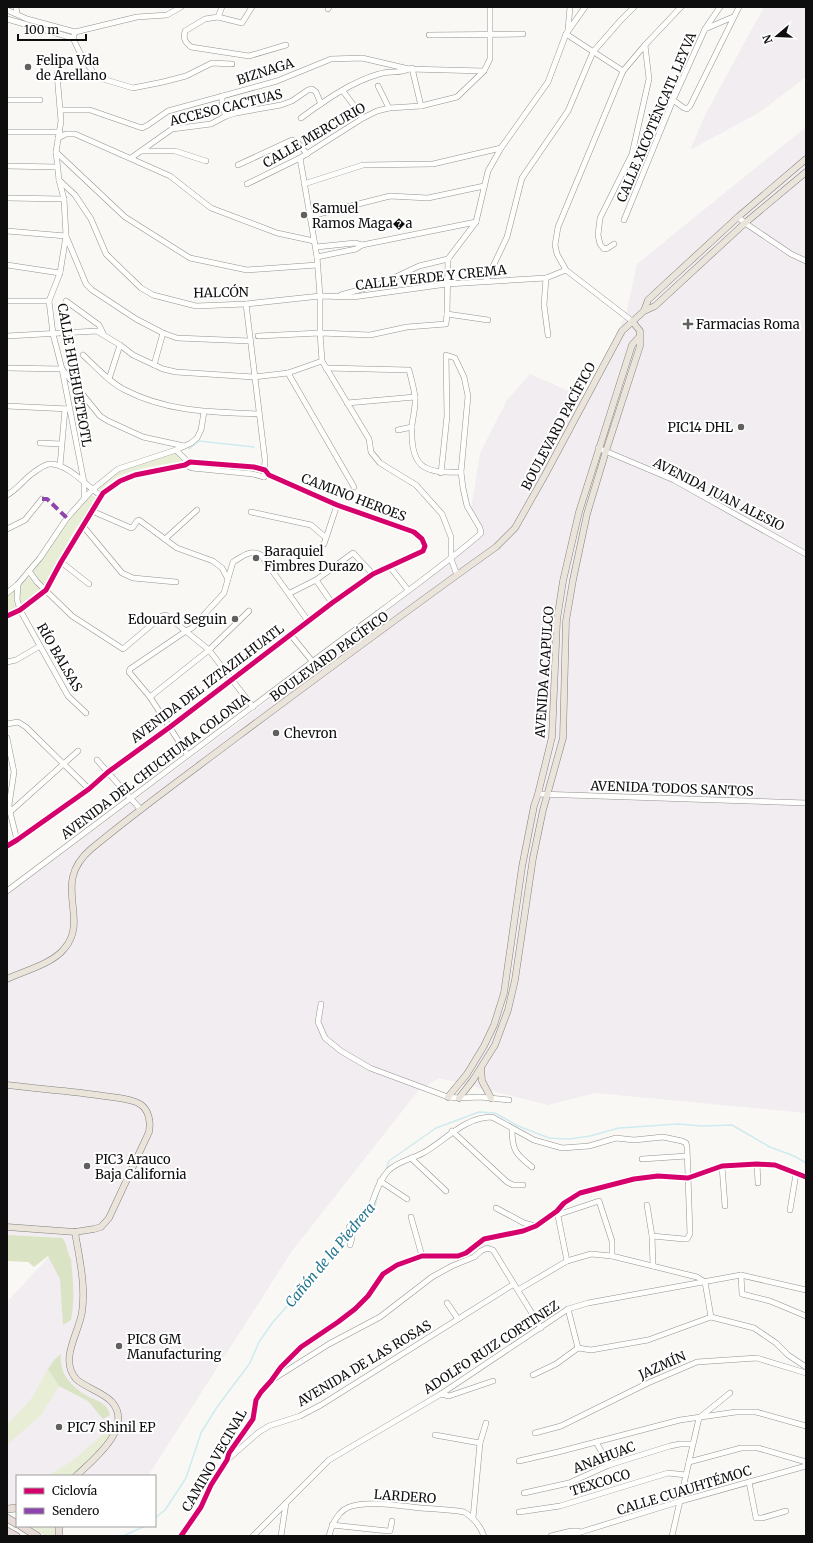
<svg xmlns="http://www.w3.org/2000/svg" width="813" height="1543" viewBox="0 0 813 1543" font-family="Merriweather,serif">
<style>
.industrial{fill:#f1edf0}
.green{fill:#e8edd6}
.forest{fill:#dae4c5}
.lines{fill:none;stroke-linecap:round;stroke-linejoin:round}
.stream{stroke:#ceebf0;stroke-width:1.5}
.minor-casing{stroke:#949392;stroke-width:6}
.major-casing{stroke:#82817f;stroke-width:7}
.highway-casing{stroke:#82817f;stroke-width:8}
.minor{stroke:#fefefd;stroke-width:5}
.major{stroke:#eae4db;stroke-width:6}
.highway{stroke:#e7dcd8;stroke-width:7}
.quiet{stroke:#8e44ad;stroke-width:4;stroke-dasharray:8 4;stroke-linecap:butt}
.cycleway-casing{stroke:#fff;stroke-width:8}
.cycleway{stroke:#d6006c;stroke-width:5}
.poi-dot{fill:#61605e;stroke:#fff;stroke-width:1.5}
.labels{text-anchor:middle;stroke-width:4;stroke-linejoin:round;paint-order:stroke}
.poi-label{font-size:13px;fill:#0e0e0e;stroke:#fff;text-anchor:start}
.street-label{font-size:13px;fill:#0e0e0e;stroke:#fff}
.water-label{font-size:14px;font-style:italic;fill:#257792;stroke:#fff}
</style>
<rect width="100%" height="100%" fill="#faf8f4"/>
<g class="industrial">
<polygon points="764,7 806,7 806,77 760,112 690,150 705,115"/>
<polygon points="806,127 806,1113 595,1093 548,1105 439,1078 418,1091 292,1251 148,1476 17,1476 17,1505 7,1504 7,1302 54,1251 7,1249 7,895 316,665 478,535 480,525 471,509 480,453 507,400 530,374 582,397 589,388 626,314 637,264"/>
</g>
<g class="green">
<path d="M 176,453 L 183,461 C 163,465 111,470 102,491 L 99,491 L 99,486 L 120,469 Z"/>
<polygon points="90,494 95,497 95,501 71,536 56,565 43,586 23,604 7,614 7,595 29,577 62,530"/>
<polygon points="48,1369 59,1386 41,1415 7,1445 7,1425 32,1398"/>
<polygon points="113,1426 110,1434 104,1444 77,1471 71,1476 48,1476 72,1461"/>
<polygon points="30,1526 56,1526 56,1536 45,1536"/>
</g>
<g class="forest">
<path d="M 7,1235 L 62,1238 C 68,1244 66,1252 71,1259 C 73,1280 75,1299 71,1320 L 63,1325 L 60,1279 L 48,1256 L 34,1267 L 28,1262 L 7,1261 Z"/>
<path d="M 61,1354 C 59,1374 71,1386 87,1396 C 98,1402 106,1401 110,1415 L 103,1419 L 88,1401 L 59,1386 L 48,1369 L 54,1360 Z"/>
</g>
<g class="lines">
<g class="stream">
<polyline points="189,449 199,441 254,447"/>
<polyline points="386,1170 389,1161 436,1128 479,1112 495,1113 518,1126 549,1138 569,1139 590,1136 619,1128 678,1124 702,1126 732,1125 770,1147 794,1156 806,1163"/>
<polyline points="372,1209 375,1206 378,1193"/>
<polyline points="351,1234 363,1220"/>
<polyline points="155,1518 165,1510 186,1478 201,1433 217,1407 250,1363 259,1342 273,1322 349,1237"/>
<polyline points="123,1536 145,1526"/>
</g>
<g class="minor-casing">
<g id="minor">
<polyline points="16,7 17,14"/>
<path d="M 222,7 L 218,17 L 205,19 L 185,31 C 183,39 185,42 191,47 L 249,56 L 286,45"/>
<polyline points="328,9 329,7"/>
<polyline points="7,10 27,19 75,32 137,17 167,15 181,7"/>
<polyline points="218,17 242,23 252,7"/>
<polyline points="7,19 73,38"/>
<polyline points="705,29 720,7"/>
<polyline points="568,30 570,7"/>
<polyline points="75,32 73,38 80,53 93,72 103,79 133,88 163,82 186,76 212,63 232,64"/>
<polyline points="566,34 623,71"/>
<polyline points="429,35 523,34"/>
<polyline points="412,68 421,106"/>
<polyline points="57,74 61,121 56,152 59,180 64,199 66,236 60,273 49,301 53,334 62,369 84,482 84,498"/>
<polyline points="378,86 389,108"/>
<polyline points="343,91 363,118"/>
<polyline points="222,96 222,106 226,116"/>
<polyline points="7,100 40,100"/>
<polyline points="673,100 684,108 687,109 690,106 739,7"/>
<polyline points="61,110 90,110 142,128 148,125 168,111 277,81 331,59 362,58 409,69 484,71"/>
<path d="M 301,118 C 324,101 351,82 379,74 C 389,70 399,74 409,69"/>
<polyline points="7,132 60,132"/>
<polyline points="58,138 66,134 75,134 170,176 211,208 277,233 314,241"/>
<polyline points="141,151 175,151 206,161"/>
<polyline points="56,152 125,217 190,258 247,270 317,265"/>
<polyline points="131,158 172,129 211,124 226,116 236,113 281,105 292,101 308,90 312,89 316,92 321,104"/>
<polyline points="300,158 317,257 320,296 320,333 322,361 369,439 371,452 380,463 416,485 442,514 451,537 451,559 457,575"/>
<polyline points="238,165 292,140 298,143 307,154"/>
<polyline points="7,166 57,167"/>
<polyline points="59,180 75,195 91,219 106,254 141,288 153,295 196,306 246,304 320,296 353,297 447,284 546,278 566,270"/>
<polyline points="247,184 300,158 363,118 377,111 389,108 421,106 457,97 484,71 490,59 490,7"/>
<polyline points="304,184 363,165 433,164 501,148"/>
<polyline points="7,198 64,199"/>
<polyline points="311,216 390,196 428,198 484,186"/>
<polyline points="738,217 745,223 791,254 806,261"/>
<polyline points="624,220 673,100 705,29 733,17"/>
<polyline points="7,231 66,236 86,284 92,290 136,319 163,333 177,338 250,341"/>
<polyline points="614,244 608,248 604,249 600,244 598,235 600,218 632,154 649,79 645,45"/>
<polyline points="316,247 355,243 362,245"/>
<polyline points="317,257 356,249 362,245 476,222"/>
<polyline points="448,259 476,222 488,171 501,148 548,82 566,34 585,7"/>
<polyline points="7,265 60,273"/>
<polyline points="546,278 544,305 548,335"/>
<polyline points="486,281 507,237 522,178 568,111 593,52 621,20 634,7"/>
<polyline points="341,295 383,283 419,266 448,259"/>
<polyline points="7,301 49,301"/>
<polyline points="66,301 99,325 103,333"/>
<polyline points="246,304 265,460 264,477"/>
<polyline points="447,314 488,320"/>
<polyline points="632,321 566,270 557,254 555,245 558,227 623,71 645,45 681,7"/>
<polyline points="7,336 97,331 120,345 133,355 163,369 176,372 254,377 288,373 322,361"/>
<polyline points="258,336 320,333 370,335 407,327 446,324 447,314 448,259"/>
<path d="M 83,355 C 96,367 109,382 125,390 C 167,412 213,412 259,414"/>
<polyline points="154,365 163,333"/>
<polyline points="7,368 62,369 100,416 108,421 143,437 184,446"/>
<path d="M 326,368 L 409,370 C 411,378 414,388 415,397 C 416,406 413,416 412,425 C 410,466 422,474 461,472"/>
<polyline points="288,373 354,487"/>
<polyline points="109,379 120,345"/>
<polyline points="347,403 415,397"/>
<polyline points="7,406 69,409"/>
<polyline points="398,430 412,427"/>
<polyline points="40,443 61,444"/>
<polyline points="598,448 674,480 806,554"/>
<polyline points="176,450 191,465"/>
<polyline points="185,465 192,468 253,474 264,477"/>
<polyline points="60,466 65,409"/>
<path d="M 7,495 C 17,490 24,479 33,473 C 37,470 44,465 49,464 C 66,462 88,487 101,496"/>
<polyline points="92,511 131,528 133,527 137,521 139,520 177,548 213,561 222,568 228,579 224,593 192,628 186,631 130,669 129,672 150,697 187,754"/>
<polyline points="251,512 311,525 325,537"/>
<polyline points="83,526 122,573 133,578 176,582"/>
<polyline points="7,529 25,520 42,499"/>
<polyline points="165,539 197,510"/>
<polyline points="324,544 337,505"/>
<polyline points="61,562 89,584"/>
<polyline points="390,567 408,590"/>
<polyline points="29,571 37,582 72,616 123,649 162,616 166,615 209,650 253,707"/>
<path d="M 228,579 L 233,562 C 243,556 250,549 261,555 L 308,621"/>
<polyline points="316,580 332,603"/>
<polyline points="18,584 17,599 20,610 68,696 86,713"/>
<polyline points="7,593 18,584 40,558 67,518 92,490 118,469 176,450 191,443 197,438 201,430 204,412"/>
<polyline points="290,593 316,580 353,553 373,574"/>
<polyline points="7,616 20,610 46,590 61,562 103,493 120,481 135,475 185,465 190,462 254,467 265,470 269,475 337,505 414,532 422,539 425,546 423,551 373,574 332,603 170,727 108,772 89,789 17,840 7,846"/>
<polyline points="290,634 312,661"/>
<polyline points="7,662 16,660 40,646"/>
<polyline points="150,697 209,650 249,611"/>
<polyline points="7,724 18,722 26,727 89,789"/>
<polyline points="7,738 14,772 9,805 10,812 17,840"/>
<polyline points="97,760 141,810"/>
<polyline points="538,794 806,803"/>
<polyline points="10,812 78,751"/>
<path d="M 7,891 C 108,814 210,738 312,662 C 367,620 425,581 478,536 L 481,533 L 480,528 L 467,506 L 463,488 L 461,472 L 468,396 L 464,377 L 455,358 L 446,355 L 447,416 L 441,473"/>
<polyline points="321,1004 318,1022 325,1038 341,1051 370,1068 448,1097 459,1098 480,1097 509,1100"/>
<path d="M 512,1129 C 512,1151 516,1154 532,1167"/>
<polyline points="452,1131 507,1182 513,1185 523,1185"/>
<polyline points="411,1158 446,1191"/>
<polyline points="642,1159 687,1156"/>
<polyline points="757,1164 758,1183"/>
<polyline points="722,1166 725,1206"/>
<polyline points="380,1181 407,1199"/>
<polyline points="647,1205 652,1236 653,1266"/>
<polyline points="496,1208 524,1223 535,1226"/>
<polyline points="790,1210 796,1174"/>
<polyline points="557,1211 567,1261"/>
<polyline points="557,1215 599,1201 612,1241 612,1256"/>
<polyline points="411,1217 422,1256"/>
<path d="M 350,1245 L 352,1238 L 349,1233 L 349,1227 C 355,1220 363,1221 368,1212 C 375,1198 377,1183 388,1171 C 398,1161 410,1160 423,1153 C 445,1141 464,1117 492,1117 L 534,1140 L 562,1148 L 589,1146 L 616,1138 L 634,1140 L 663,1137 L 682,1141 L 686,1143 L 687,1147 L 690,1234 L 687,1239 L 684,1239 L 652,1236"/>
<polyline points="741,1275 742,1294 770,1301 806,1316"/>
<polyline points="518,1290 567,1261 591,1254 612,1256 697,1277 705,1282 711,1317"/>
<polyline points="447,1303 458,1319"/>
<polyline points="568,1309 578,1348"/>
<polyline points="578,1348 591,1350 648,1340 711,1317 754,1328 776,1343 788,1355 806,1367"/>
<polyline points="533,1375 556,1364 578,1348"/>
<polyline points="275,1378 329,1344 380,1317 432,1277 452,1266 474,1257 481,1251 487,1248 493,1250 541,1328"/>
<polyline points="441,1394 449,1396 493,1381"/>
<polyline points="535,1433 561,1426 648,1383 697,1362 757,1358 806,1373"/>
<polyline points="435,1435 480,1443"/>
<polyline points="596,1442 609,1465"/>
<polyline points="227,1460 259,1432 269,1426 300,1416 321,1405 514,1284"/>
<polyline points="519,1461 558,1452 680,1420 736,1412 756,1412 806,1426"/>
<polyline points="689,1462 741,1448 758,1448 806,1462"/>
<polyline points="749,1482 756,1518 762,1518 786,1511"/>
<polyline points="524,1493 569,1483 609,1465 670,1446 680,1444 692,1444"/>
<polyline points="519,1512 560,1506 668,1473 686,1475"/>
<polyline points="473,1518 480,1443 486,1423"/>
<polyline points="332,1525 388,1531 390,1531 392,1521"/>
<polyline points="181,1536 201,1507 211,1485 227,1460 229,1453 253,1419 256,1400 261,1392 271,1381 281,1367 301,1347 338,1322 355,1309 368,1296 383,1274 397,1265 422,1256 458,1256 466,1253 484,1239 523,1231 536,1226 557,1211 564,1203 580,1193 634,1179 658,1176 688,1178 722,1166 757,1164 775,1165 806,1177"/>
<polyline points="253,1536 329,1460 441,1394 568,1309 588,1303 741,1275 806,1290"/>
<polyline points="281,1536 286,1503"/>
<path d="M 329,1536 C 332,1524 337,1512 349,1507 C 369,1500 400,1506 421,1508 C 435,1509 450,1509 464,1512 C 474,1518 480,1525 484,1536"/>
<polyline points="551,1536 571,1531 578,1531"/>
<polyline points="568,1536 681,1501 806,1466"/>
<polyline points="672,1536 699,1418 730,1393"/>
</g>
</g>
<g class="major-casing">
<g id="major">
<polyline points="644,311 648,300 663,286 738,217 806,159"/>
<path d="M 7,979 C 24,971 52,964 64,949 C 91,918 50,884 91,849 C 138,810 188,774 237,737 C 323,673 409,609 496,547 L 515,528 L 545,475 L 622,331 L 644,311 L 655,306 L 745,223 L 806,172"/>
<polyline points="481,1068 482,1081 491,1098"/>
<path d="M 7,1085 C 39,1089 72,1091 104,1096 C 116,1098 130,1098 140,1104 C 149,1110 151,1122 149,1132 L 109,1218 L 101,1227 L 94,1229 L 75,1232 L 7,1227"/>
<polyline points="448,1097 467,1074 484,1046 494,1025 504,993 522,867 534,806 538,794 552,737 557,620 563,581 579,512 632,345 639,337"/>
<polyline points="459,1098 473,1080 495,1045 508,1010 515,980 533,858 543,810 563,738 566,621 573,580 587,514 606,451 640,346 640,331 632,321"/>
<path d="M 75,1232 C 79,1257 86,1285 82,1312 C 79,1333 59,1359 76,1379 C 86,1388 103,1392 112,1402 C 134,1428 93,1460 76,1476"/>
</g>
</g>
<g class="highway-casing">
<g id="highway">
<polyline points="7,1509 17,1508"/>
<polyline points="7,1518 17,1524"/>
<polyline points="21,1526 37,1536"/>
<polyline points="59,1526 59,1536"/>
<polyline points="7,1531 16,1536"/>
</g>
</g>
<use href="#minor" class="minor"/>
<use href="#major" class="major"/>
<use href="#highway" class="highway"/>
<polyline class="quiet" points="42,499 47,499 67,518"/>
<g class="cycleway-casing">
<g id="cycleway">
<polyline points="7,616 20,610 46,590 61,562 103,493 120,481 135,475 185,465 190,462 254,467 265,470 269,475 337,505 414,532 422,539 425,546 423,551 373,574 332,603 170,727 108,772 89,789 17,840 7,846"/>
<polyline points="181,1536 201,1507 211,1485 227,1460 229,1453 253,1419 256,1400 261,1392 271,1381 281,1367 301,1347 338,1322 355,1309 368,1296 383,1274 397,1265 422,1256 458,1256 466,1253 484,1239 523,1231 536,1226 557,1211 564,1203 580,1193 634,1179 658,1176 688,1178 722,1166 757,1164 775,1165 806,1177"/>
</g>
</g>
<use href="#cycleway" class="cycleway"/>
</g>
<g class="poi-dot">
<circle cx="28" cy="67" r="4"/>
<circle cx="304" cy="215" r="4"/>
<path d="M686 318h4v4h4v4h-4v4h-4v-4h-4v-4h4z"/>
<circle cx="741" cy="427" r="4"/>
<circle cx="256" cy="558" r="4"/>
<circle cx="235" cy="619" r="4"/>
<circle cx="276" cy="733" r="4"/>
<circle cx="87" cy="1166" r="4"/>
<circle cx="119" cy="1346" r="4"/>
<circle cx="59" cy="1427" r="4"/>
</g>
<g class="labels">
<g class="poi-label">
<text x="36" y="65">Felipa Vda<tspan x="36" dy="15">de Arellano</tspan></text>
<text x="312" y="213">Samuel<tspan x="312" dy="15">Ramos Maga�a</tspan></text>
<text x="696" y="329">Farmacias Roma</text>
<text x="733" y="432" text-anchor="end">PIC14 DHL</text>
<text x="264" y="556">Baraquiel<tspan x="264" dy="15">Fimbres Durazo</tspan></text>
<text x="227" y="624" text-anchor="end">Edouard Seguin</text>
<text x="284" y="738">Chevron</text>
<text x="95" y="1164">PIC3 Arauco<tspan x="95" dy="15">Baja California</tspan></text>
<text x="127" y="1344">PIC8 GM<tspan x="127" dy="15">Manufacturing</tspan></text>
<text x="67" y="1432">PIC7 Shinil EP</text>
</g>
<g class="street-label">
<text transform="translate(265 71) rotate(-18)" y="5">BIZNAGA</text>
<text transform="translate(226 107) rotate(-14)" y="5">ACCESO CACTUAS</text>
<text transform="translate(656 117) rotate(-67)" y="5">CALLE XICOTÉNCATL LEYVA</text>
<text transform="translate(314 135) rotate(-30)" y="5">CALLE MERCURIO</text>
<text transform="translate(431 277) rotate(-6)" y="5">CALLE VERDE Y CREMA</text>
<text transform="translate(221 292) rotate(-1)" y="5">HALCÓN</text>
<text transform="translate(75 375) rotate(80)" y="5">CALLE HUEHUETEOTL</text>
<text transform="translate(558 426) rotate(-62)" y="5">BOULEVARD PACÍFICO</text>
<text transform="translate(719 494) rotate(27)" y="5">AVENIDA JUAN ALESIO</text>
<text transform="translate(354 497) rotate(21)" y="5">CAMINO HEROES</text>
<text transform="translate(329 656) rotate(-36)" y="5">BOULEVARD PACÍFICO</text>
<text transform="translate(60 657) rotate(60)" y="5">RÍO BALSAS</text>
<text transform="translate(544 672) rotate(-86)" y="5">AVENIDA ACAPULCO</text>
<text transform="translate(207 683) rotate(-37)" y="5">AVENIDA DEL IZTAZILHUATL</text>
<text transform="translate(155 766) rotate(-37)" y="5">AVENIDA DEL CHUCHUMA COLONIA</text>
<text transform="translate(672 788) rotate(2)" y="5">AVENIDA TODOS SANTOS</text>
<text transform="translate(491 1347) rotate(-33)" y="5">ADOLFO RUIZ CORTINEZ</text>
<text transform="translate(364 1363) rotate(-31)" y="5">AVENIDA DE LAS ROSAS</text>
<text transform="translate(662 1365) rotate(-24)" y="5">JAZMÍN</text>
<text transform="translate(604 1457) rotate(-21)" y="5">ANAHUAC</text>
<text transform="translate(214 1460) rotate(-60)" y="5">CAMINO VECINAL</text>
<text transform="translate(600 1482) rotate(-17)" y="5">TEXCOCO</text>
<text transform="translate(684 1490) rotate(-17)" y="5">CALLE CUAUHTÉMOC</text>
<text transform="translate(405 1496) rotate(4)" y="5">LARDERO</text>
</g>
<g class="water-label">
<text transform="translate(330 1255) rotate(-50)" y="5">Cañón de la Piedrera</text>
</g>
</g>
<rect width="813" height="1543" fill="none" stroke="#0e0e0e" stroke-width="16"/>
<rect x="16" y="1475" width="140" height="52" fill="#ffffff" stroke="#9f9f9f"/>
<rect x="24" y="1488" width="20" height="6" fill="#d6006c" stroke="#9f9f9f"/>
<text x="52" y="1495" font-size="12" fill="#0e0e0e">Ciclovía</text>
<rect x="24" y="1508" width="20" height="6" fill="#8e44ad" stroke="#9f9f9f"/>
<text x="52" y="1515" font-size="12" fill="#0e0e0e">Sendero</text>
<g transform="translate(777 36) rotate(251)" stroke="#ffffff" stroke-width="3" paint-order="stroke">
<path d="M0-3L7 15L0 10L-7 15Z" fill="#0e0e0e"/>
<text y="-6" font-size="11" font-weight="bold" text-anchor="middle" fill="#0e0e0e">N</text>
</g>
<path d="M18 34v6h68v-6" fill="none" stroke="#0e0e0e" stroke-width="2"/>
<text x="24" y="34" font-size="12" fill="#0e0e0e" stroke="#ffffff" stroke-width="3" paint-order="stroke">100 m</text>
</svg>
